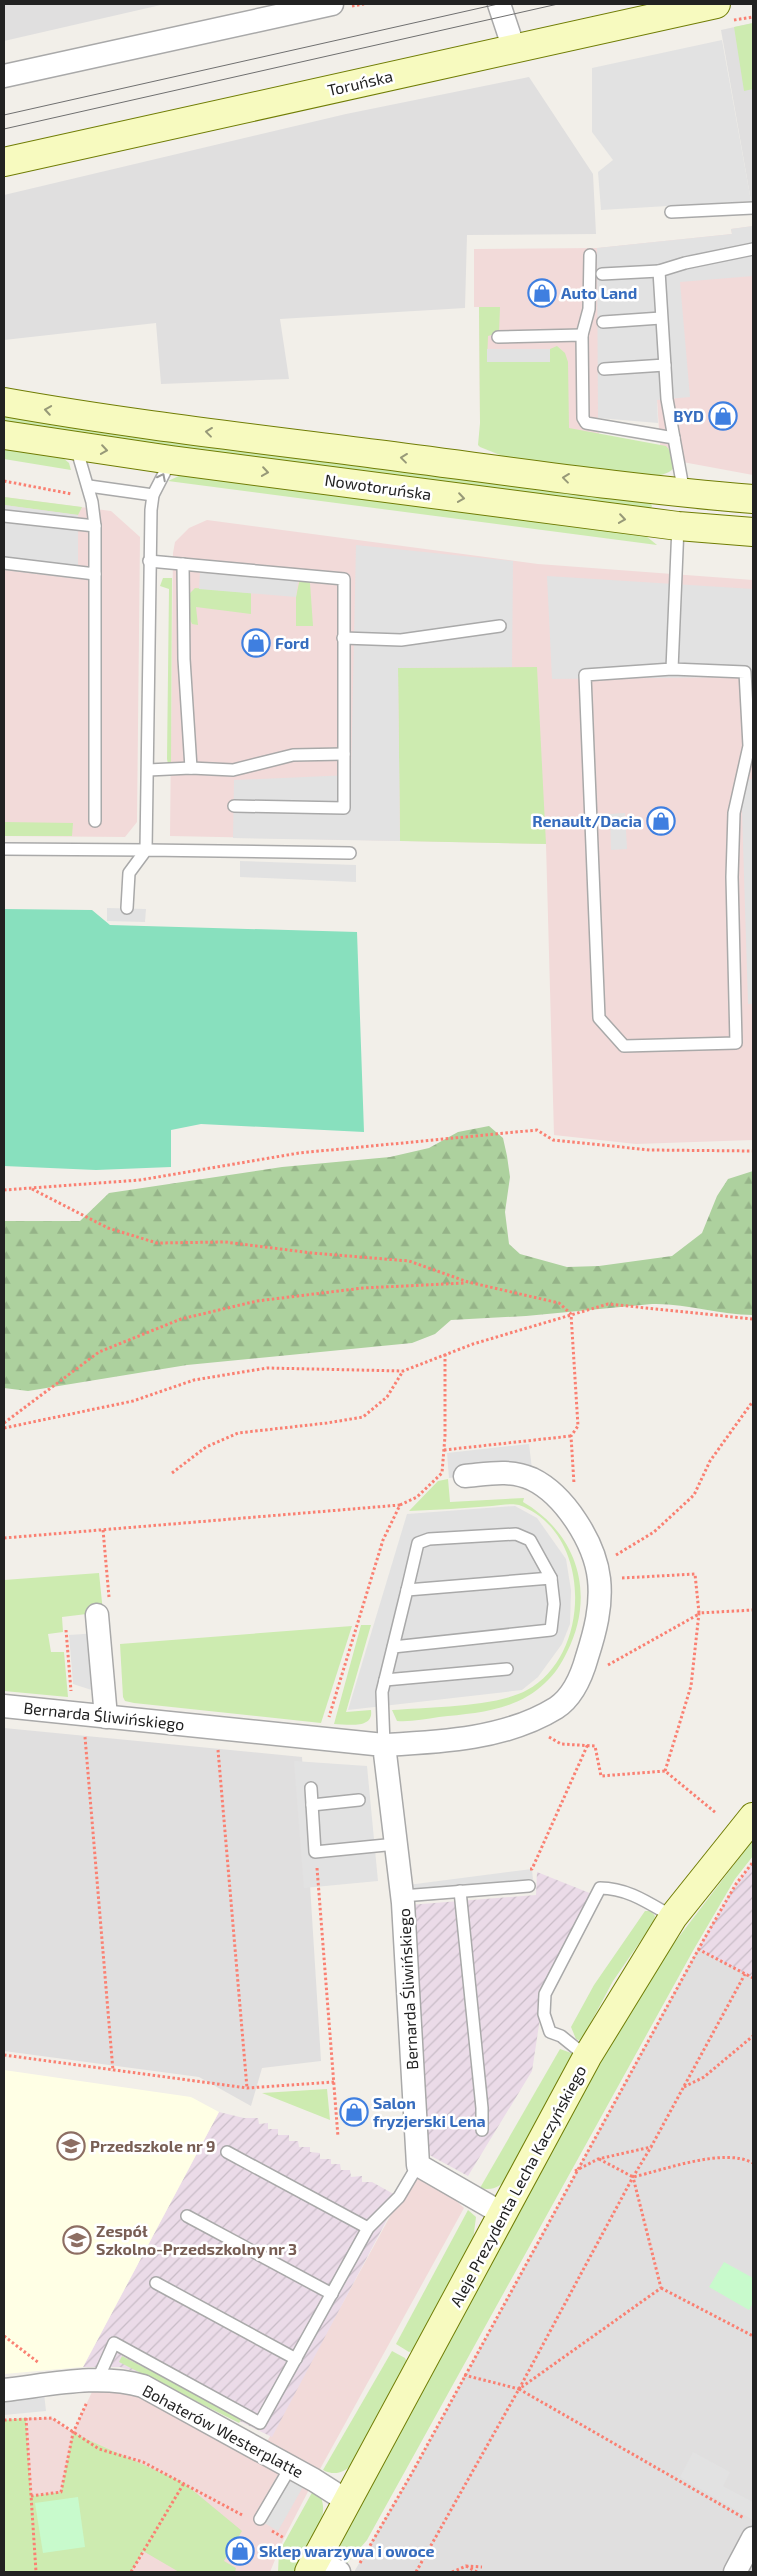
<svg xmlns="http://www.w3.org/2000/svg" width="757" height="2576" viewBox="0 0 757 2576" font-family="'Exo 2',sans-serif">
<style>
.residential{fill:#e0dfdf}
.commercial{fill:#f2dad9}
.industrial{fill:url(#industrial-furrows)}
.education{fill:#ffffe5}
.grass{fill:#cdebb0}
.forest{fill:url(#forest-firs)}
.park{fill:#c8facc}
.pitch{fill:#88e0be}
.parking{fill:#e2e2e2}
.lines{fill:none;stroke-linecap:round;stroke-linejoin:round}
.lane-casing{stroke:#a9a9a9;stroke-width:14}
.street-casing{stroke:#a9a9a9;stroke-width:25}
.secondary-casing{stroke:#707d05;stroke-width:30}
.path{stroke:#fa8072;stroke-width:3;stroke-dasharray:2.5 2.5;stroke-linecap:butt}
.lane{stroke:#fff;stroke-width:11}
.street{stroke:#fff;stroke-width:22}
.secondary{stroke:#f7fabf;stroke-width:28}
.tram{stroke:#707070;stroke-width:1}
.oneway{stroke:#979978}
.oneway2{stroke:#9c9c9c}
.labels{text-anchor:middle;stroke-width:5;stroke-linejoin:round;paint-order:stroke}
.street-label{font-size:16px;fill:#222;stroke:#fff}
.shop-label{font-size:16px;font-weight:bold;fill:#366cbe;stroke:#fff;text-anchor:start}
.education-label{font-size:16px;font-weight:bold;fill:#785e54;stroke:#fff;text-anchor:start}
</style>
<defs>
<pattern id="industrial-furrows" width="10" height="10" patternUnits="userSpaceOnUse" patternTransform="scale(1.25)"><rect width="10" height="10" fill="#ebdbe8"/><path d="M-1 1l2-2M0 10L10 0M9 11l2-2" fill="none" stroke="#c9bcc7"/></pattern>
<pattern id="forest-firs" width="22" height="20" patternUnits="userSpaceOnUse" patternTransform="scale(1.25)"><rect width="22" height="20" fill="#add19e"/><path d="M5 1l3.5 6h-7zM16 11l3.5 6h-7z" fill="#95b388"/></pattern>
</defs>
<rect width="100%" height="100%" fill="#f2efe9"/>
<g class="residential">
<polygon points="4,4 165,4 4,41"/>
<polygon points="753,23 753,201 751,201 721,30"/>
<polygon points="529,77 593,174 596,234 467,235 465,308 280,319 289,379 161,384 156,323 4,340 4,195 346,114"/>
<polygon points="4,1728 302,1757 321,2061 262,2068 251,2106 199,2077 4,2051"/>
<polygon points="698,1949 753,1978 753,2572 354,2572 412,2473"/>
</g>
<g class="commercial">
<polygon points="753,226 753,475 661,458 657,400 598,406 599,435 480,423 479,307 474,307 474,249 597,248 732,234 731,229"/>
<polygon points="4,497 111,511 140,537 137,822 125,837 4,836"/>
<polygon points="207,520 538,564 753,580 753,1140 636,1144 554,1135 546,844 170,836 173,553 175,542 189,528"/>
<polygon points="418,2165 464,2208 314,2480 284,2538 270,2572 36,2572 26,2418 52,2418 73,2433 97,2381 123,2380 262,2451"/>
</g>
<g class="industrial">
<polygon points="753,1862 753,1978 698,1949 736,1884"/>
<polygon points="537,1872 602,1898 541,2012 532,2071 468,2176 422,2151 409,1905 536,1895"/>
<polygon points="219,2112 244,2118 258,2118 259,2124 268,2123 268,2129 278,2129 278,2135 289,2135 289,2141 298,2141 299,2147 310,2147 310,2152 320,2153 320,2159 331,2159 331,2164 340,2164 341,2170 350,2170 351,2177 362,2176 362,2182 372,2182 399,2197 272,2437 146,2375 120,2367 83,2367"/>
</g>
<polygon class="education" points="4,2070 191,2097 219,2112 83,2367 4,2374"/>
<g class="grass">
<polygon points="753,23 753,89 744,91 734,27"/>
<path d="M 479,307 L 500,307 L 499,333 L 488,336 L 487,362 L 550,362 L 550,349 L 557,346 L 565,353 L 568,362 L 569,428 L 666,446 C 687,470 667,477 643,476 L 505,457 L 480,447 L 478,445 L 480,423 Z"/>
<polygon points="4,415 650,502 652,506 650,510 141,443 4,422"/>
<polygon points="4,448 63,458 69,463 71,470 4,459"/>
<polygon points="181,475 635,533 646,536 657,545 168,481"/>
<polygon points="4,497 82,507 78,515 4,505"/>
<polygon points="163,578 172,578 171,764 168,764 167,759 169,589 160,586"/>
<polygon points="300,578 309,580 310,583 313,626 296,626 296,597"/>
<polygon points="195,588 251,593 251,614 196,607 198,625 192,624 189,617 190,593"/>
<polygon points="537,667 546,844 400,841 398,668"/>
<polygon points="4,822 73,823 72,836 4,836"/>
<path d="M 448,1479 L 450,1502 L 524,1498 L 523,1502 C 578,1534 596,1595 567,1652 C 561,1664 555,1674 545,1683 C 516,1711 476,1713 439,1717 C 425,1719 411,1722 397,1721 L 392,1710 C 428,1707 497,1707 527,1690 C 592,1655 593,1532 519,1505 C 512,1503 500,1505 492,1506 C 465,1508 437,1510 409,1511 L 438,1481 Z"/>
<polygon points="99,1573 103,1612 62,1617 63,1632 48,1634 51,1652 64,1652 68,1697 4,1691 4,1580"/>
<path d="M 361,1625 L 371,1625 L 346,1712 L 371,1710 C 374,1730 346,1724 334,1724 Z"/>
<polygon points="352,1626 321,1723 134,1703 125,1701 123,1697 120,1644"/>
<polygon points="753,1840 753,1856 735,1879 694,1949 367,2540 344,2567 339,2555 341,2542 611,2042 668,1951"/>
<polygon points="645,1911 651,1911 655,1916 653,1923 613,1981 581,2041 576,2039 571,2027 594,1985"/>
<path d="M 560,2049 L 574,2054 L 508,2177 C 500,2187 493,2191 480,2188 Z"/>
<polygon points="327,2089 330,2120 262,2093"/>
<polygon points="468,2210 476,2217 473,2240 414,2350 409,2352 396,2344"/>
<path d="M 392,2351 L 405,2358 L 407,2362 L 352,2464 C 344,2473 334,2476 323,2470 Z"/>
<polygon points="122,2356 242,2418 239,2423 119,2362"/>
<polygon points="26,2418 31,2496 61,2492 73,2433 184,2483 242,2531 224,2561 236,2568 235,2572 179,2572 143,2551 131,2572 4,2572 4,2420"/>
<path d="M 314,2489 C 339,2509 306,2550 294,2572 L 278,2572 L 279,2552 Z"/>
</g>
<path class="forest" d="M 489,1126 L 503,1138 L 507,1156 L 510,1177 L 505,1212 L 509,1244 L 520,1254 L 567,1267 L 599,1266 L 672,1256 L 702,1233 L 717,1196 L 728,1179 L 753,1171 L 753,1315 C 719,1315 686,1303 652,1304 L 526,1316 L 451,1320 L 435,1334 L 412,1343 L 187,1365 L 28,1391 L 4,1388 L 4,1221 L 80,1221 L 109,1193 L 282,1167 L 390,1157 L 429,1148 L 458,1132 Z"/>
<g class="park">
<polygon points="724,2262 753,2278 753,2303 749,2310 709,2287"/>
<polygon points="78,2497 85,2547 43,2553 35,2503"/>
</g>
<polygon class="pitch" points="4,909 92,910 110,925 357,932 364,1132 201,1124 171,1130 171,1167 96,1170 4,1166"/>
<g class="parking">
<polygon points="722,40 751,201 601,210 598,172 613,160 592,132 592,68"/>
<polygon points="753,226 753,276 680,282 690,397 657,400 658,423 598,418 597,248 732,234 731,229"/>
<rect x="487" y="349" width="63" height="13"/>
<polygon points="4,505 78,515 78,579 4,570"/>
<polygon points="356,545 513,561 512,667 398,668 400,841 233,838 234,780 351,775"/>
<polygon points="200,572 298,581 296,597 199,589"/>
<polygon points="547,576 753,589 753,677 552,679"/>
<polygon points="753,779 753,1004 748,1004 741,780"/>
<polygon points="625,813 627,849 611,850 610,814"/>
<polygon points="240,861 356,865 356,882 240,877"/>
<polygon points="107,908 146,909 145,922 107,921"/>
<polygon points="529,1444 532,1469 449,1478 447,1453"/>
<polygon points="515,1506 537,1518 566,1559 571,1590 570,1624 562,1644 538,1677 522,1690 348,1710 407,1514"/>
<polygon points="98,1633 104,1694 73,1684 69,1635"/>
<polygon points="294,1761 367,1766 378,1881 304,1888"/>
<polygon points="532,1869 534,1891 403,1903 400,1886"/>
<polygon points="44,2393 46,2411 4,2415 4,2397"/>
<polygon points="693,2452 730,2472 723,2486 753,2502 753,2520 680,2477"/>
<polygon points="280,2471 304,2485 278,2531 254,2517"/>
</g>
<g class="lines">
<g class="lane-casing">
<g id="lane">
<polyline points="671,212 753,208"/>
<polyline points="602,274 659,271"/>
<polyline points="603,322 661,318"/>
<polyline points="582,335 589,309 590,255"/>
<polyline points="498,337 582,335 583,418 586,423 674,438 684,493"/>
<polyline points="604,369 665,365"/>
<polyline points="674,438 667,399 659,271 685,263 753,249"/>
<polyline points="89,486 153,495"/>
<polyline points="4,516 95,526"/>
<polyline points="149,561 344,579 344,808 234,806"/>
<polyline points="4,563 95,574 95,526 92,502 76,447"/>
<polyline points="183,564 184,659 191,768"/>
<polyline points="343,638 401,640 500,626"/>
<polyline points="672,669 585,675 599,1018 624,1046 736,1043 732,877 734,813 749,746 745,672 672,669 678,526"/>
<polyline points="148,770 191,768 233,770 293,755 344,754"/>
<polyline points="95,821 95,574"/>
<polyline points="4,849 146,850 151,510 153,495 171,460"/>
<polyline points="127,908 129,873 146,850 350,853"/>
<polyline points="407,1590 418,1543 429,1539 516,1534 530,1540 551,1578"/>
<polyline points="385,1680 507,1669"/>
<polyline points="384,1745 382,1692 407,1590 551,1578 554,1604 551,1630 393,1647"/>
<polyline points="311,1788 315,1852 396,1844"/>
<polyline points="312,1805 359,1800"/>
<polyline points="460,1891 482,2108 482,2130"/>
<polyline points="402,1896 529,1886"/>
<path d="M 587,2057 L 561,2036 L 550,2032 L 544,2014 L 545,1994 L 600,1888 C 628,1888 650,1904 673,1917"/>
<polyline points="227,2152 368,2228"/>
<polyline points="187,2216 332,2294"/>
<polyline points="156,2283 296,2359"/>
<polyline points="97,2381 114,2343 260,2423 368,2228 399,2197 418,2165"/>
<polyline points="260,2519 290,2468"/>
</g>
</g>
<g class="street-casing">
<g id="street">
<polyline points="499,4 514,49"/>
<polyline points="4,76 332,4"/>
<polyline points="97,1615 106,1717"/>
<polyline points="4,1706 384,1745 403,1903 418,2165 503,2214"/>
<path d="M 384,1745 C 441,1742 506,1739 556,1708 C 573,1697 582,1675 587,1657 C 595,1632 602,1606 599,1579 C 595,1543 565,1495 532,1479 C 510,1469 488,1474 465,1476"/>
<path d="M 4,2390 C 49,2385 99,2373 143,2386 L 314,2480 L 347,2501"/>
<polyline points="316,2560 339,2572"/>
<polyline points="735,2572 753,2538"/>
</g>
</g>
<g class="secondary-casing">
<g id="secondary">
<polyline points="4,162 716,4"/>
<path d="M 4,402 C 127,424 252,438 376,454 C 502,470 627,489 753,499"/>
<polyline points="4,435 171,460 678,526 753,532"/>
<polyline points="309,2572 587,2057 673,1917 753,1817"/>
</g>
</g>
<g class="path">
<polyline points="352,6 364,4"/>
<polyline points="734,20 753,17"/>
<polyline points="4,481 72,494"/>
<polyline points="32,1189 108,1228 157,1243 225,1242 312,1253 409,1261 468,1282 559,1303 571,1314 578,1426 571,1436 574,1484"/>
<polyline points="4,1190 140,1180 299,1153 537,1130 553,1140 650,1150 753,1151"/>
<polyline points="4,1423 99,1352 181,1319 257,1301 363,1288 465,1283"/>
<polyline points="4,1428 133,1401 194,1380 267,1368 403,1371 473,1344 608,1304 753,1319"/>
<polyline points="444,1450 571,1436"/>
<polyline points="172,1473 206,1447 238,1433 327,1423 363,1417 387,1397 403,1371"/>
<polyline points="400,1505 417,1497 442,1473 445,1436 445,1354"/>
<polyline points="103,1530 109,1597"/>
<polyline points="4,1538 400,1505 383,1540 329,1717"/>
<polyline points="616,1555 654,1532 694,1495 710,1461 753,1401"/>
<polyline points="622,1578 695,1574 699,1613 753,1610"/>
<polyline points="66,1630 71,1691"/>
<polyline points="608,1665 699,1614"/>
<polyline points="85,1737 113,2071"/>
<polyline points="549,1737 561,1744 595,1746 601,1776 665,1771 716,1813"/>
<polyline points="218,1750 247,2088"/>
<polyline points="665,1771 691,1686 699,1613"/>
<polyline points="317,1868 338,2137"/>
<polyline points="530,1869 532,1869 588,1744"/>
<polyline points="698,1949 753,1978"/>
<polyline points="4,2055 247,2088 334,2082"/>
<polyline points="684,2087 704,2077 753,2036"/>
<path d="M 599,2159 L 633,2177 C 664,2170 724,2147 753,2163"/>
<polyline points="575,2171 598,2159 651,2147 745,1974"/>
<polyline points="661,2288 753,2336"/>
<polyline points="4,2336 39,2363"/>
<polyline points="464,2375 519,2389 661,2288 633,2177 651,2147"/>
<polyline points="519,2389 744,2518"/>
<polyline points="26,2418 36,2572"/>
<polyline points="4,2420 52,2418 99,2449 143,2462 244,2516"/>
<polyline points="31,2496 61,2492 73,2433 87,2402"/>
<polyline points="272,2531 284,2538"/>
<polyline points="360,2563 412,2473 703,1941 736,1884 753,1862"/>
<polyline points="466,2566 477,2572"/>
<polyline points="131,2572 184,2483"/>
<polyline points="416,2572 519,2389 633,2177"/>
<polyline points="452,2572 466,2566 482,2567"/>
</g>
<use href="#lane" class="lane"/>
<use href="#street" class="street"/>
<use href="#secondary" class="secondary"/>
<g class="tram">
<polyline points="4,115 498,4"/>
<polyline points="4,129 558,4"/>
</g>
</g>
<defs><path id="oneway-chevron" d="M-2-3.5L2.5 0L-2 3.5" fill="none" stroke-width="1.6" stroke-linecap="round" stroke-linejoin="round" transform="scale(1.25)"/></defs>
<g class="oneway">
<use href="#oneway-chevron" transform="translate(48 410) rotate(-171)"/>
<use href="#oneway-chevron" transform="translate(209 432) rotate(-173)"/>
<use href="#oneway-chevron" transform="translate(104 450) rotate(8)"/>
<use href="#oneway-chevron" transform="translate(404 458) rotate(-173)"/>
<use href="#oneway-chevron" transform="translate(265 472) rotate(8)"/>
<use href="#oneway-chevron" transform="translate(566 478) rotate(-173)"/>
<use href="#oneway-chevron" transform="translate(461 498) rotate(8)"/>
<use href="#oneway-chevron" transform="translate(622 519) rotate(8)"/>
</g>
<use class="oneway2" href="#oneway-chevron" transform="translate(162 477) rotate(-63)"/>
<defs>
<g id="shop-ring" transform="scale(1.4375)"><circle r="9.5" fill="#fff" stroke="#3f7fe0" stroke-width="1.5"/><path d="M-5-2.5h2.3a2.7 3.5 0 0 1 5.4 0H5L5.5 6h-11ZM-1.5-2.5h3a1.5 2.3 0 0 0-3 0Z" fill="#3f7fe0"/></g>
<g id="school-ring" transform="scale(1.4375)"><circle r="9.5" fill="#fff" stroke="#8d6e63" stroke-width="1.5"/><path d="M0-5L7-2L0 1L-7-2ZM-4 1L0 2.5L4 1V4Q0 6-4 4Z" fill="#8d6e63"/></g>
</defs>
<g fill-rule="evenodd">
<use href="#shop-ring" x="542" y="293"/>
<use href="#shop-ring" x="723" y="416"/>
<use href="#shop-ring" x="256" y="643"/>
<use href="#shop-ring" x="661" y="821"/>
<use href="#shop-ring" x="354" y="2112"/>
<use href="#school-ring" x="71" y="2146"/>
<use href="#school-ring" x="77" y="2240"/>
<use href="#shop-ring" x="240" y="2551"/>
</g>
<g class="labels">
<g class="street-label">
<text transform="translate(360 83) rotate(-13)" y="6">Toruńska</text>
<text transform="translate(378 487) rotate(8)" y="6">Nowotoruńska</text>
<text transform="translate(104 1716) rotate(6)" y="6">Bernarda Śliwińskiego</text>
<text transform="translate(408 1989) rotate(-93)" y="6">Bernarda Śliwińskiego</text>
<text transform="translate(518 2186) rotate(-62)" y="6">Aleje Prezydenta Lecha Kaczyńskiego</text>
<text transform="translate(223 2431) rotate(28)" y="6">Bohaterów Westerplatte</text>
</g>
<g class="shop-label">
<text x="561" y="299">Auto Land</text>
<text x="704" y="422" text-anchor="end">BYD</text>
<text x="275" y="649">Ford</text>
<text x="642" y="827" text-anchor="end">Renault/Dacia</text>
<text x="373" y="2109">Salon<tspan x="373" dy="18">fryzjerski Lena</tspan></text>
<text x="259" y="2557">Sklep warzywa i owoce</text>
</g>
<g class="education-label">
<text x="90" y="2152">Przedszkole nr 9</text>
<text x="96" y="2237">Zespół<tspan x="96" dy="18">Szkolno-Przedszkolny nr 3</tspan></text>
</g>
</g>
<rect width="757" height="2576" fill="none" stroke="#222222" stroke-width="10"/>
</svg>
